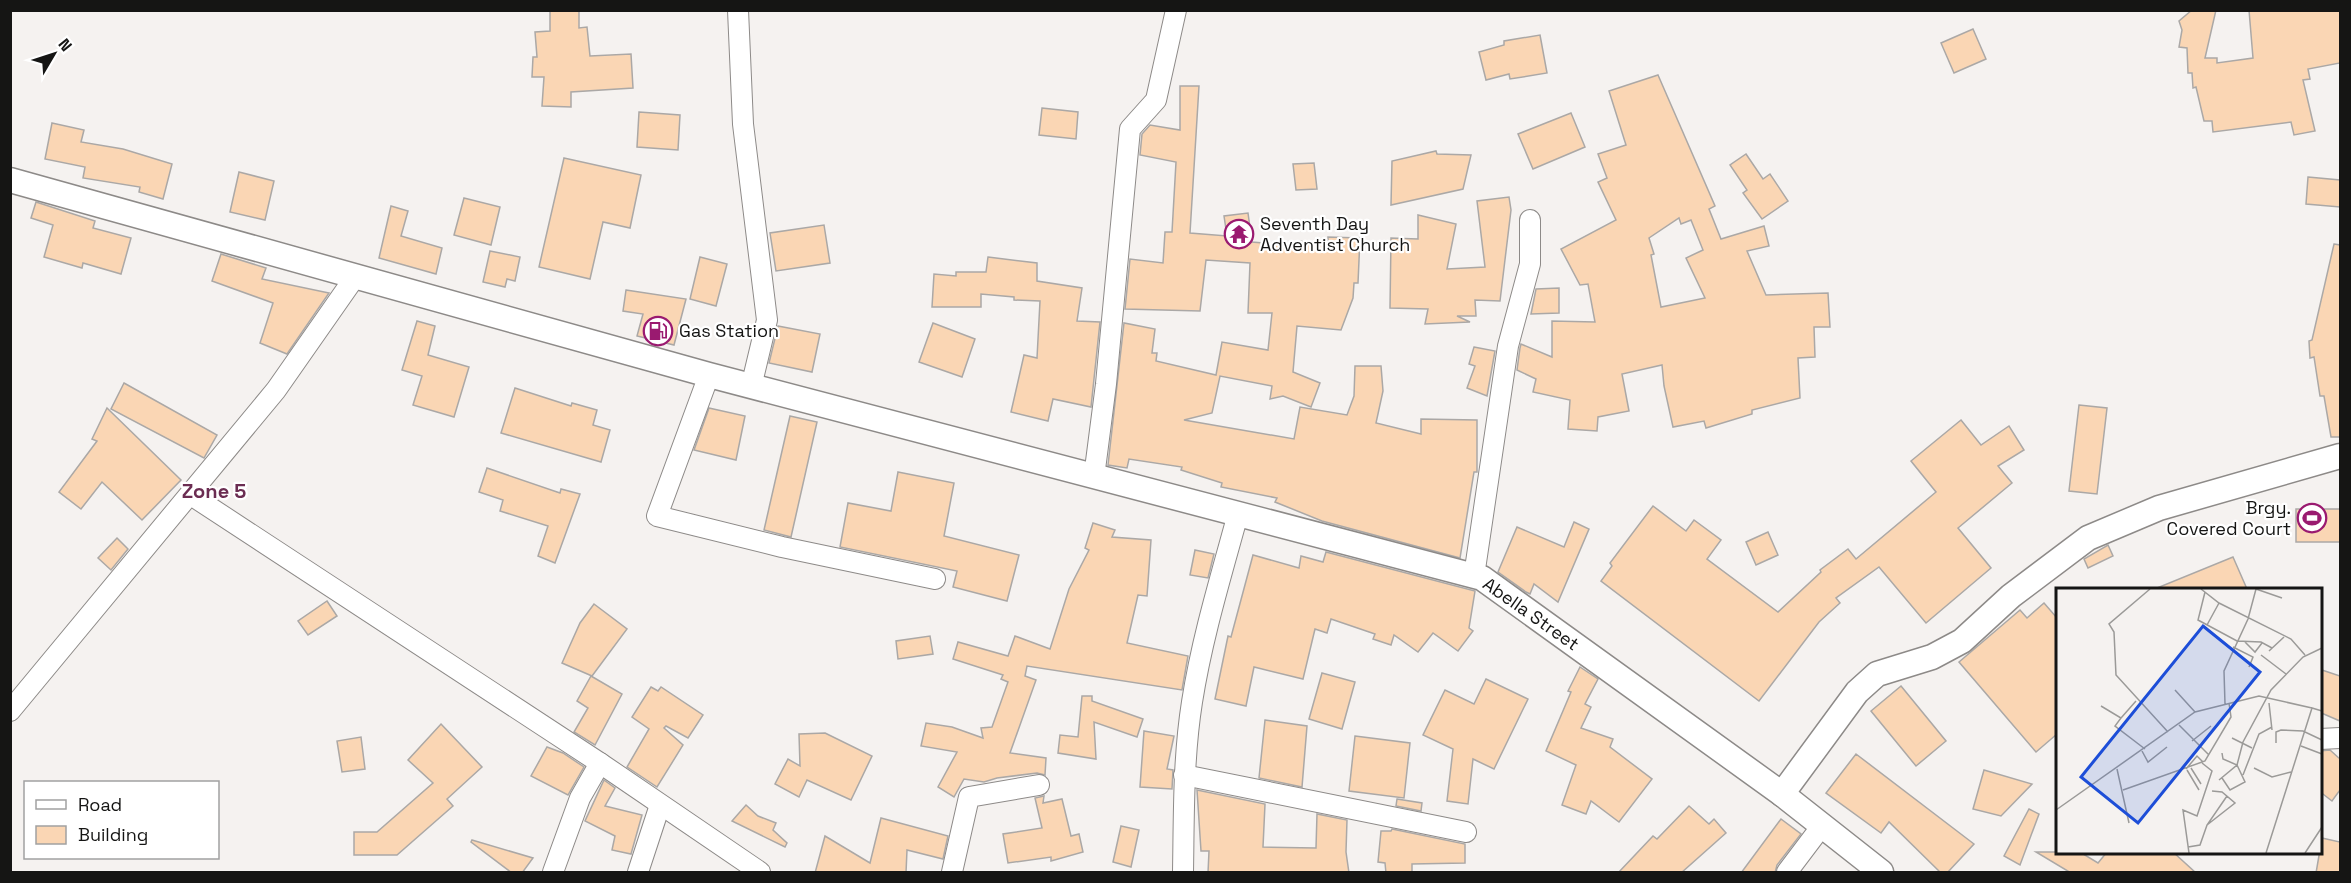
<svg xmlns="http://www.w3.org/2000/svg" width="2351" height="883" viewBox="0 0 2351 883" font-family="'Space Grotesk',sans-serif">
<style>
.building{fill:#fad6b4;stroke:#aba8a6;stroke-width:1.5;fill-rule:evenodd}
.lines{fill:none;stroke-linecap:round;stroke-linejoin:round}
.minor-casing{stroke:#8d8a88;stroke-width:22}
.tertiary-casing{stroke:#8d8a88;stroke-width:27}
.minor{stroke:#fff;stroke-width:20}
.tertiary{stroke:#fff;stroke-width:24}
.labels{text-anchor:middle;stroke-width:4.5;stroke-linejoin:round;paint-order:stroke}
.poi-label{font-size:18px;fill:#151514;stroke:#fff;text-anchor:start}
.street-label{font-size:18px;fill:#151514;stroke:#fff}
.neighbourhood-label{font-size:20px;font-weight:bold;fill:#6b2d52;stroke:#fff}
.inset-road{fill:none;stroke:#9b9a98;stroke-width:1.5}
.view{fill:#1d4ed8;fill-opacity:0.15;stroke:#1d4ed8;stroke-width:3}
.inset-edge{fill:none;stroke:#151514;stroke-width:3}
</style>
<rect width="100%" height="100%" fill="#f5f2f0"/>
<g class="building">
<polygon points="550,10 579,10 579,28 587,27 590,56 631,54 633,88 571,92 571,107 542,106 544,77 532,77 533,57 537,57 535,32 550,31"/>
<polygon points="2192,10 2216,10 2205,58 2217,58 2217,63 2253,58 2249,10 2340,10 2340,63 2308,69 2310,79 2303,80 2315,131 2294,135 2291,122 2213,132 2212,121 2204,121 2196,87 2193,88 2192,73 2188,73 2187,48 2179,47 2182,30 2179,21"/>
<polygon points="1973,29 1986,59 1954,73 1941,43"/>
<polygon points="1540,35 1547,73 1510,79 1509,74 1486,80 1479,52 1504,45 1504,41"/>
<path d="M 1658,75 L 1715,206 L 1709,209 L 1721,239 L 1764,226 L 1769,246 L 1747,251 L 1766,295 L 1828,293 L 1830,327 L 1814,327 L 1815,357 L 1798,358 L 1800,398 L 1752,410 L 1752,414 L 1706,428 L 1704,421 L 1673,427 L 1664,386 L 1662,365 L 1622,374 L 1629,411 L 1598,417 L 1597,431 L 1568,429 L 1570,400 L 1533,392 L 1536,379 L 1517,370 L 1520,348 L 1521,344 L 1552,357 L 1552,321 L 1595,322 L 1588,284 L 1580,285 L 1561,249 L 1616,220 L 1598,182 L 1607,178 L 1598,154 L 1626,145 L 1609,91 ZM 1679,218 L 1681,224 L 1691,220 L 1703,250 L 1686,258 L 1705,298 L 1661,307 L 1651,255 L 1654,254 L 1649,238 Z"/>
<polygon points="1180,86 1199,86 1190,233 1227,236 1224,216 1248,213 1252,242 1298,246 1299,241 1328,244 1328,237 1360,238 1358,283 1354,283 1353,298 1341,330 1297,326 1293,372 1320,383 1311,407 1283,396 1270,399 1272,386 1220,376 1212,413 1184,420 1294,439 1300,407 1347,415 1354,396 1355,366 1381,366 1383,391 1376,423 1421,434 1421,419 1477,420 1477,472 1474,472 1460,558 1322,521 1275,502 1277,498 1221,487 1222,483 1181,470 1182,467 1129,459 1127,468 1108,465 1124,323 1155,329 1152,353 1157,353 1156,361 1216,375 1222,342 1268,350 1272,313 1248,313 1250,263 1206,260 1200,311 1125,309 1130,259 1163,263 1165,232 1172,232 1176,162 1140,155 1142,134 1150,125 1180,130"/>
<polygon points="1042,108 1078,112 1076,139 1039,135"/>
<polygon points="639,112 680,115 678,150 637,147"/>
<polygon points="1571,113 1585,147 1533,169 1518,134"/>
<polygon points="52,123 84,130 81,142 123,149 172,164 163,199 139,192 140,187 83,178 85,167 45,159"/>
<polygon points="1436,151 1437,154 1471,155 1463,189 1391,205 1392,161"/>
<polygon points="1746,154 1763,179 1770,174 1788,201 1762,219 1743,193 1747,190 1730,165"/>
<polygon points="564,158 641,175 630,228 603,222 590,279 539,267"/>
<polygon points="1314,163 1317,189 1296,190 1293,164"/>
<polygon points="239,172 274,181 265,220 230,212"/>
<polygon points="2308,177 2340,180 2340,207 2306,204"/>
<polygon points="1509,197 1511,210 1500,301 1475,300 1476,316 1457,316 1470,322 1425,324 1428,309 1390,308 1391,238 1418,239 1418,215 1456,224 1447,269 1485,267 1477,201"/>
<polygon points="464,198 500,207 491,245 454,235"/>
<polygon points="36,202 95,221 93,228 131,238 121,274 83,263 82,268 44,257 53,225 31,218"/>
<polygon points="391,206 408,211 401,236 442,248 436,274 379,258"/>
<polygon points="824,225 830,263 776,271 770,233"/>
<polygon points="2334,244 2340,245 2340,437 2331,437 2324,396 2320,396 2314,357 2310,358 2309,341 2312,340"/>
<polygon points="490,251 520,257 515,281 507,279 505,287 483,282"/>
<polygon points="221,254 266,268 262,279 329,293 287,354 260,343 273,303 212,281"/>
<polygon points="700,257 727,264 716,306 690,299"/>
<polygon points="988,257 1037,263 1037,281 1082,288 1077,321 1100,322 1091,407 1053,399 1048,421 1011,412 1024,355 1037,358 1040,301 1014,300 1014,297 981,294 981,307 932,307 934,274 956,276 956,272 986,272"/>
<polygon points="1559,288 1559,313 1531,314 1536,289"/>
<polygon points="626,290 686,299 674,345 637,336 643,314 623,311"/>
<polygon points="417,321 435,326 428,355 469,367 454,417 413,405 422,376 402,370"/>
<polygon points="933,323 975,339 962,377 919,362"/>
<polygon points="778,326 820,334 812,372 769,363"/>
<polygon points="1474,347 1495,351 1487,396 1467,388 1475,366 1469,364"/>
<polygon points="124,383 217,435 204,458 111,409"/>
<polygon points="515,388 571,406 572,403 597,410 593,425 610,430 601,462 501,433"/>
<polygon points="2079,405 2107,408 2097,494 2069,491"/>
<polygon points="107,408 181,480 142,520 102,482 81,509 59,492 97,441 92,439"/>
<polygon points="709,408 745,416 736,460 694,450"/>
<polygon points="790,416 817,422 791,537 764,530"/>
<polygon points="1961,420 1981,445 2009,426 2024,450 1998,466 2012,483 1958,528 1991,568 1926,623 1879,567 1836,598 1840,603 1819,622 1759,701 1601,581 1612,566 1610,563 1653,506 1686,531 1694,520 1721,540 1707,559 1778,612 1821,572 1820,570 1848,549 1856,559 1936,492 1911,461"/>
<polygon points="487,468 560,493 561,489 580,494 555,563 538,556 548,526 500,511 503,500 479,492"/>
<polygon points="898,472 954,483 944,536 1019,555 1007,601 953,587 957,571 840,547 848,503 891,511"/>
<rect x="2296" y="509" width="44" height="33"/>
<polygon points="1574,522 1589,529 1558,602 1534,584 1530,594 1526,592 1498,572 1517,527 1564,547"/>
<polygon points="1093,523 1115,530 1112,537 1151,540 1147,596 1138,595 1127,643 1188,656 1182,690 1027,666 1025,676 1036,680 1010,753 1046,758 1045,775 1037,773 997,778 984,782 964,779 954,797 938,787 957,752 921,746 926,723 952,727 983,738 981,728 992,727 1008,682 1001,679 1003,675 953,659 958,642 1008,656 1015,636 1050,649 1069,589 1089,550 1085,548"/>
<polygon points="1768,532 1778,555 1756,565 1746,542"/>
<polygon points="117,538 128,549 111,570 98,558"/>
<polygon points="2108,545 2113,556 2088,568 2084,559"/>
<polygon points="1195,550 1214,554 1208,578 1190,575"/>
<polygon points="1326,552 1475,591 1469,628 1473,631 1458,651 1433,633 1418,652 1394,635 1391,645 1373,639 1375,634 1331,619 1327,633 1315,629 1303,679 1254,667 1246,706 1215,699 1228,636 1231,637 1253,555 1299,568 1301,556 1323,562"/>
<polygon points="2233,557 2247,589 2157,589 2157,588"/>
<polygon points="327,601 337,616 308,635 298,621"/>
<polygon points="2044,603 2057,618 2057,734 2036,752 1959,662 2020,610 2027,618"/>
<polygon points="594,604 627,629 592,676 562,663 580,623"/>
<polygon points="930,636 933,654 898,659 896,641"/>
<polygon points="1580,667 1598,679 1585,704 1591,707 1581,728 1613,739 1610,747 1652,779 1619,822 1591,801 1586,814 1562,805 1576,765 1546,751 1571,692 1568,691"/>
<polygon points="2319,669 2340,676 2340,721 2319,712"/>
<polygon points="1322,673 1355,682 1342,729 1309,719"/>
<polygon points="591,676 622,694 595,745 574,732 588,708 577,701"/>
<polygon points="1486,679 1528,699 1494,769 1473,759 1468,804 1447,801 1453,749 1423,735 1445,690 1474,704"/>
<polygon points="1901,686 1946,741 1916,766 1871,711"/>
<polygon points="651,687 658,691 661,687 703,715 688,738 666,726 664,728 683,745 657,787 627,767 649,729 632,717"/>
<polygon points="1082,696 1092,696 1092,701 1143,719 1137,737 1094,722 1096,759 1058,753 1060,735 1078,737"/>
<polygon points="1265,720 1307,726 1302,787 1259,778"/>
<polygon points="441,724 482,767 447,799 453,806 397,855 354,855 354,832 377,832 433,783 408,760"/>
<polygon points="1144,731 1174,736 1167,769 1173,770 1172,789 1140,787"/>
<polygon points="825,733 872,756 851,800 807,780 799,797 775,784 788,759 800,766 799,734"/>
<polygon points="1355,736 1410,743 1404,798 1349,791"/>
<polygon points="361,737 365,769 342,772 337,741"/>
<polygon points="547,747 563,753 584,767 568,795 531,776"/>
<polygon points="2330,750 2340,759 2340,790 2332,801 2319,791 2319,751"/>
<polygon points="1856,754 1974,844 1947,873 1941,873 1889,822 1881,833 1826,793"/>
<polygon points="1984,770 2032,784 2001,816 1973,809"/>
<polygon points="604,780 615,788 605,806 642,815 631,854 612,850 615,836 585,821"/>
<polygon points="1197,790 1265,804 1263,847 1316,848 1317,814 1347,820 1346,852 1349,873 1208,873 1209,851 1201,851"/>
<polygon points="1044,796 1043,803 1062,799 1071,836 1079,834 1083,852 1051,861 1051,857 1008,863 1003,834 1042,828 1035,798"/>
<polygon points="1397,799 1422,803 1421,811 1396,806"/>
<polygon points="746,805 758,816 776,823 773,830 787,843 785,847 732,821"/>
<polygon points="1689,806 1709,824 1714,819 1726,833 1681,873 1618,873 1653,836 1657,839"/>
<polygon points="2029,809 2039,814 2020,865 2004,856"/>
<polygon points="881,818 948,836 943,859 907,850 906,873 815,873 825,836 870,863"/>
<polygon points="1781,819 1801,834 1777,865 1775,873 1741,873"/>
<polygon points="1121,826 1139,830 1131,867 1113,862"/>
<polygon points="1392,829 1465,844 1465,863 1412,864 1412,873 1386,873 1385,863 1378,862 1381,831 1391,831"/>
<polygon points="2322,838 2340,842 2340,873 2316,873"/>
<polygon points="472,840 533,858 522,873 512,873 471,842"/>
<polygon points="2036,852 2080,852 2098,863 2107,852 2173,852 2196,873 2071,873"/>
</g>
<g class="lines">
<g class="minor-casing">
<g id="minor">
<polyline points="738,10 743,124 767,320 751,387"/>
<polyline points="709,375 657,516 782,547 935,579"/>
<polyline points="1094,477 1106,384 1130,129 1156,100 1176,10"/>
<polyline points="191,495 600,763 760,872"/>
<polyline points="1474,576 1508,346 1530,264 1530,220"/>
<polyline points="10,711 276,390 355,277"/>
<polyline points="2320,739 2340,738"/>
<polyline points="1184,775 1466,832"/>
<polyline points="553,872 580,798 600,763"/>
<polyline points="638,872 660,805"/>
<polyline points="952,872 969,797 1039,785"/>
<path d="M 1183,872 C 1184,816 1183,759 1192,702 C 1202,638 1221,576 1238,514"/>
<polyline points="1787,872 1821,827"/>
</g>
</g>
<g class="tertiary-casing">
<g id="tertiary">
<polyline points="10,180 709,375 1482,578 1782,794 1881,872"/>
<polyline points="1782,794 1857,692 1877,674 1932,657 1962,641 2011,596 2088,538 2159,508 2340,456"/>
</g>
</g>
<use href="#minor" class="minor"/>
<use href="#tertiary" class="tertiary"/>
</g>
<defs>
<g id="temple-ring" transform="scale(1.5)"><circle r="9.5" fill="#fff" stroke="#9a1a70" stroke-width="1.5"/><path d="M0-6L5-2H3V0L6.5 2.5H4V6H1.5V3h-3V6H-4V2.5H-6.5L-3 0V-2H-5Z" fill="#9a1a70"/></g>
<g id="fuel-ring" transform="scale(1.5)"><circle r="9.5" fill="#fff" stroke="#9a1a70" stroke-width="1.5"/><path d="M-5.5-6h7V0h2V4h1.3V-2.5L3-4.5l.8-.8L6-3V5H2.5V1h-1V6h-7ZM-4.2-4.7v3.2H.2V-4.7Z" fill="#9a1a70"/></g>
<g id="stadium-ring" transform="scale(1.5)"><circle r="9.5" fill="#fff" stroke="#9a1a70" stroke-width="1.5"/><path d="M0-5a6.5 5 0 1 0 0 10a6.5 5 0 1 0 0-10ZM-3.5-1.8h7v3.6h-7Z" fill="#9a1a70"/></g>
</defs>
<g fill-rule="evenodd">
<use href="#temple-ring" x="1239" y="234"/>
<use href="#fuel-ring" x="658" y="331"/>
<use href="#stadium-ring" x="2312" y="518"/>
</g>
<g class="labels">
<g class="poi-label">
<text x="1260" y="230">Seventh Day<tspan x="1260" dy="21">Adventist Church</tspan></text>
<text x="679" y="337">Gas Station</text>
<text x="2291" y="514" text-anchor="end">Brgy.<tspan x="2291" dy="21">Covered Court</tspan></text>
</g>
<g class="street-label">
<text transform="translate(1531 614) rotate(35)" y="6">Abella Street</text>
</g>
<g class="neighbourhood-label">
<text x="214" y="498">Zone 5</text>
</g>
</g>
<g transform="translate(2056 588)">
<rect width="266" height="266" fill="#f5f2f0"/>
<path class="inset-road" d="M 94,1 L 53,36 L 58,44 L 60,87 L 112,144M 145,1 L 163,15 L 235,51 L 249,67M 200,1 L 226,10M 149,4 L 142,32 L 181,53 L 205,54 L 216,60M 151,37 L 163,15M 189,54 L 199,64 L 206,55M 177,59 L 197,69 L 193,79M 213,63 L 228,49M 205,67 L 230,86M 119,102 L 139,124M 213,115 L 216,142M 169,116 L 168,83 L 192,31 L 200,1M 45,118 L 65,130 L 59,138 L 89,161M 65,130 L 80,113M 123,137 L 153,167M 176,150 L 196,160M 136,153 L 155,138M 220,155 L 220,144 L 225,142 L 247,143 L 266,152M 245,158 L 266,166M 86,163 L 92,174 L 111,159M 135,180 L 145,196M 198,180 L 216,189 L 235,184M 61,181 L 73,235M 130,181 L 141,168 L 147,174M 131,182 L 143,202M 187,187 L 203,146 L 216,139M 166,190 L 174,202 L 189,194 L 181,177 L 167,171 L 166,165M 163,192 L 181,177 L 187,154 L 215,102 L 247,69 L 266,60M 67,202 L 149,173 L 175,129 L 173,115M 0,222 L 139,124 L 203,108 L 256,120M 151,237 L 179,215 L 166,204 L 156,203M 132,259 L 144,257 L 151,237 L 171,208M 133,265 L 127,222 L 141,228 L 156,183 L 146,175M 210,265 L 256,120 L 266,123M 249,265 L 266,239"/>
<path class="view" d="M 147,38 L 204,84 L 82,235 L 25,189 Z"/>
<rect width="266" height="266" class="inset-edge"/>
</g>
<rect width="2351" height="883" fill="none" stroke="#151514" stroke-width="24"/>
<rect x="24" y="781" width="195" height="78" fill="#ffffff" stroke="#a1a1a1" stroke-width="1.5"/>
<rect x="36" y="800" width="30" height="9" fill="#ffffff" stroke="#a1a1a1" stroke-width="1.5"/>
<text x="78" y="811" font-size="18" fill="#151514">Road</text>
<rect x="36" y="826" width="30" height="18" fill="#fad6b4" stroke="#a1a1a1" stroke-width="1.5"/>
<text x="78" y="841" font-size="18" fill="#151514">Building</text>
<g transform="translate(54 54) rotate(51)" stroke="#ffffff" stroke-width="4.5" paint-order="stroke">
<path d="M0-4.5L10 22L0 15L-10 22Z" fill="#151514"/>
<text y="-9" font-size="16" font-weight="bold" text-anchor="middle" fill="#151514">N</text>
</g>
</svg>
